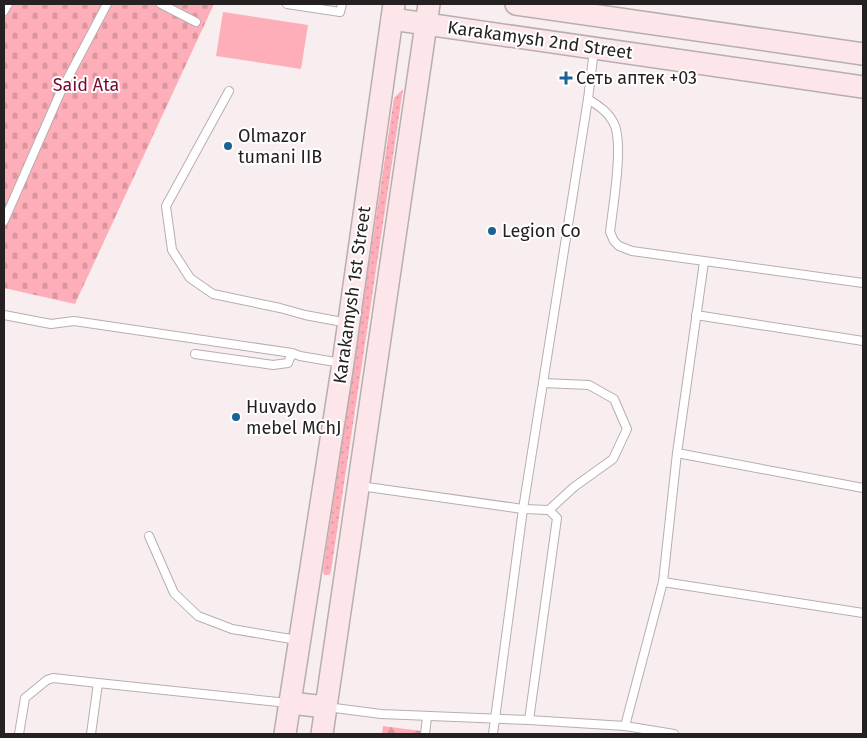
<svg xmlns="http://www.w3.org/2000/svg" width="867" height="738" viewBox="0 0 867 738" font-family="'Fira Sans',sans-serif">
<style>
.grass{fill:url(#grass-dots)}
.forest{fill:url(#forest-firs)}
.cemetery{fill:url(#cemetery-stones)}
.pitch{fill:#feaeb9}
.lines{fill:none;stroke-linecap:round;stroke-linejoin:round}
.lane-casing{stroke:#b7aeaf;stroke-width:10}
.secondary-casing{stroke:#b7aeaf;stroke-width:24}
.lane{stroke:#fff;stroke-width:8}
.secondary{stroke:#fde6e9;stroke-width:21}
.poi-dot{fill:#1c6195;stroke:#fff;stroke-width:2}
.labels{text-anchor:middle;stroke-width:4;stroke-linejoin:round;paint-order:stroke}
.street-label{font-size:18px;fill:#252122;stroke:#fff}
.poi-label{font-size:18px;fill:#252122;stroke:#fff;text-anchor:start}
.park-label{font-size:18px;fill:#750b2d;stroke:#fff}
</style>
<defs>
<pattern id="grass-dots" width="8" height="8" patternUnits="userSpaceOnUse" patternTransform="scale(1.25)"><rect width="8" height="8" fill="#feaeb9"/><path d="M2 2h.1M6 6h.1" fill="none" stroke="#da959f" stroke-width="1.8" stroke-linecap="round"/></pattern>
<pattern id="forest-firs" width="22" height="20" patternUnits="userSpaceOnUse" patternTransform="scale(1.25)"><rect width="22" height="20" fill="#feaeb9"/><path d="M5 1l3.5 6h-7zM16 11l3.5 6h-7z" fill="#da959f"/></pattern>
<pattern id="cemetery-stones" width="16" height="16" patternUnits="userSpaceOnUse" patternTransform="scale(1.25)"><rect width="16" height="16" fill="#feaeb9"/><path d="M2 7V4a2 2 0 0 1 4 0v3zM10 15v-3a2 2 0 0 1 4 0v3z" fill="#da959f"/></pattern>
</defs>
<rect width="100%" height="100%" fill="#f8eeef"/>
<polygon class="grass" points="403,89 331,571 329,575 324,575 323,570 394,98"/>
<polygon class="forest" points="383,726 421,731 420,734 382,734"/>
<polygon class="cemetery" points="4,4 214,4 75,304 4,288"/>
<polygon class="pitch" points="223,12 308,25 301,69 216,56"/>
<g class="lines">
<g class="lane-casing">
<g id="lane">
<polyline points="161,4 196,22"/>
<polyline points="287,4 340,12 342,4"/>
<polyline points="4,11 8,4"/>
<path d="M 594,50 L 588,99 C 599,106 610,113 615,126 C 623,148 613,206 610,232 L 614,241 L 619,246 L 632,251 L 863,283"/>
<polyline points="229,91 166,206 172,250 190,278 213,294 280,308 305,315 348,323"/>
<polyline points="4,221 61,91 107,4"/>
<polyline points="4,315 51,324 74,321 292,353 300,356 341,363"/>
<polyline points="696,315 863,341"/>
<polyline points="195,354 273,365 288,363 292,353"/>
<polyline points="677,453 863,488"/>
<polyline points="360,486 523,509 549,510 574,487 613,459 627,429 614,399 589,385 543,383"/>
<polyline points="149,536 174,593 198,616 232,629 297,640"/>
<polyline points="663,582 863,613"/>
<polyline points="327,707 381,714 529,720 625,726 674,734"/>
<polyline points="529,720 557,518 549,510"/>
<polyline points="625,726 663,582 677,453 704,262"/>
<polyline points="19,734 25,698 47,680 53,678 98,683"/>
<polyline points="91,734 98,683 288,703"/>
<polyline points="425,734 427,717"/>
<polyline points="493,734 523,509 588,99"/>
</g>
</g>
<g class="secondary-casing">
<g id="secondary">
<polyline points="516,4 863,54"/>
<polyline points="392,19 863,87"/>
<polyline points="290,703 326,707"/>
<polyline points="285,734 343,363 394,4"/>
<polyline points="322,734 429,4"/>
</g>
</g>
<use href="#lane" class="lane"/>
<use href="#secondary" class="secondary"/>
</g>
<g class="poi-dot">
<path d="M563.5 70.5h5v5h5v5h-5v5h-5v-5h-5v-5h5z"/>
<circle cx="228" cy="146" r="5"/>
<circle cx="492" cy="231" r="5"/>
<circle cx="236" cy="417" r="5"/>
</g>
<g class="labels">
<g class="street-label">
<text transform="translate(540 40) rotate(8)" y="6">Karakamysh 2nd Street</text>
<text transform="translate(352 295) rotate(-82)" y="6">Karakamysh 1st Street</text>
</g>
<g class="poi-label">
<text x="576" y="84">Сеть аптек +03</text>
<text x="238" y="142">Olmazor<tspan x="238" dy="21">tumani IIB</tspan></text>
<text x="502" y="237">Legion Co</text>
<text x="246" y="413">Huvaydo<tspan x="246" dy="21">mebel MChJ</tspan></text>
</g>
<g class="park-label">
<text x="86" y="91">Said Ata</text>
</g>
</g>
<rect width="867" height="738" fill="none" stroke="#252122" stroke-width="10"/>
</svg>
